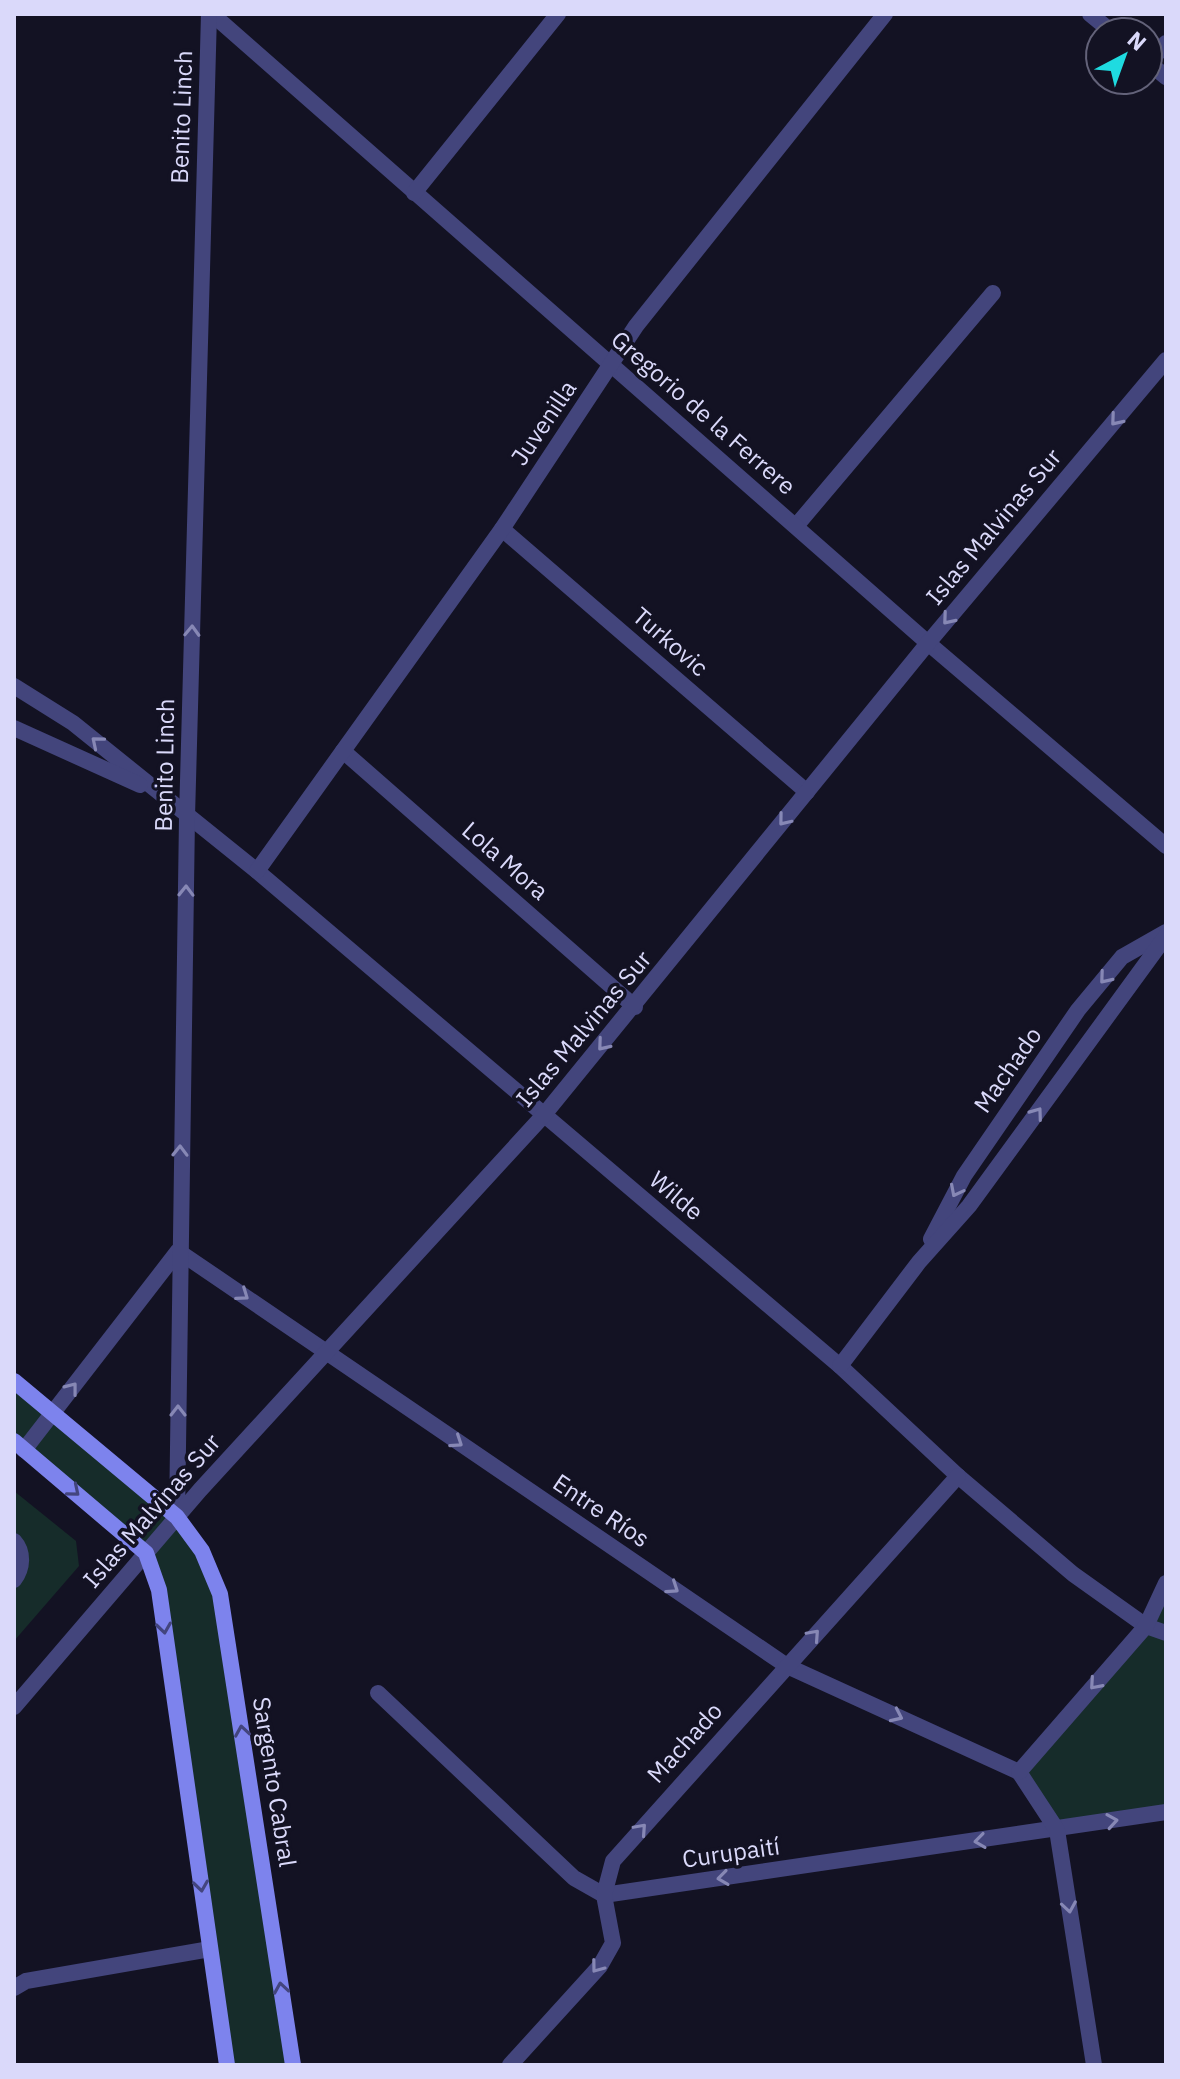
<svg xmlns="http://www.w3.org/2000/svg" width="1180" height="2079" viewBox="0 0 1180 2079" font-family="'IBM Plex Sans',sans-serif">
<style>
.green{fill:#162c2a}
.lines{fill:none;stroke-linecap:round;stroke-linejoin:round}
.service{stroke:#43457c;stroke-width:16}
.minor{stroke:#43457c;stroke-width:16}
.tertiary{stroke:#43457c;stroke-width:16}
.secondary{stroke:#7d83ed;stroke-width:16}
.oneway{stroke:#8788b5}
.oneway2{stroke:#43457e}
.labels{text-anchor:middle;stroke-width:7;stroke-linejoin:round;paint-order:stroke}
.street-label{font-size:24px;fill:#dad9fa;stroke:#131223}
</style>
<rect width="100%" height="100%" fill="#131223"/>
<g class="green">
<polygon points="14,1381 177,1517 220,1594 293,2065 227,2065 146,1553 14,1441"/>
<polygon points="14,1491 76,1541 79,1566 14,1641"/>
<polygon points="1166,1583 1166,1812 1057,1830 1019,1772 1146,1626"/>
</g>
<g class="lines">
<g class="service">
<polyline points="1149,63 1166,43"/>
<polyline points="796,526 993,293"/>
<path d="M 14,1541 C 24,1552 23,1568 14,1580"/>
</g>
<g class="minor">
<polyline points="212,14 928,643 1166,846"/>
<polyline points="1090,14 1112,32"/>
<polyline points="1148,62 1166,77"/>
<polyline points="414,193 558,14"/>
<polyline points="502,529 807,792"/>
<polyline points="14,686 73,723 257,871 840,1366 958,1476 1073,1574 1146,1626 1166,1633"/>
<polyline points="14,728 140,785"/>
<polyline points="343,751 635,1007"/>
<polyline points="257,871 502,529 636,326 885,14"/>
<polyline points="931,1239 964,1176 1078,1010 1122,957 1166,932"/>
<polyline points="840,1366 919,1262 969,1206 1166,936"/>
<polyline points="24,1450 178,1251 787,1666 1019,1772"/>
<polyline points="378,1693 574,1878 604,1895 1166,1812"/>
<polyline points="1019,1772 1057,1830 1094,2065"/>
<polyline points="1019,1772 1146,1626 1166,1583"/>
<polyline points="14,1988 26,1981 210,1949"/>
<polyline points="510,2065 600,1966 613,1943 604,1895 613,1861 958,1476"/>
</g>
<g class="tertiary">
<polyline points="177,1517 187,817 209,14"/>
<polyline points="14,1707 200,1490 543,1116 928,643 1166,360"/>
</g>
<g class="secondary">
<polyline points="14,1381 177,1517 202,1551 220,1594 293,2065"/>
<polyline points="14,1441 146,1553 159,1590 227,2065"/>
</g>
</g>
<defs><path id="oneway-chevron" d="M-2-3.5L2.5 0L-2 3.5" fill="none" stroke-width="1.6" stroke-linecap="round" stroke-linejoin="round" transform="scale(2)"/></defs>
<g class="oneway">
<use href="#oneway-chevron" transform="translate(1116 420) rotate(130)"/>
<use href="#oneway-chevron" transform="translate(948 619) rotate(130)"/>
<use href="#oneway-chevron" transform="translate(192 631) rotate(-88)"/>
<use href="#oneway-chevron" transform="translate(97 742) rotate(-140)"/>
<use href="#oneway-chevron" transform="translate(784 820) rotate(129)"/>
<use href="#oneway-chevron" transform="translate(186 891) rotate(-89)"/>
<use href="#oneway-chevron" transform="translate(1105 978) rotate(130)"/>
<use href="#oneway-chevron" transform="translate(603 1045) rotate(130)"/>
<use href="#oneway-chevron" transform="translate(1037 1113) rotate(-54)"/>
<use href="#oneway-chevron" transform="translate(180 1151) rotate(-89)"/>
<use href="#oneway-chevron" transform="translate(956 1191) rotate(117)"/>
<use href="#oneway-chevron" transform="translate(243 1295) rotate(35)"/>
<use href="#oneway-chevron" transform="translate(72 1388) rotate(-52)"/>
<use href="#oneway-chevron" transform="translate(178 1411) rotate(-90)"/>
<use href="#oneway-chevron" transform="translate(457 1442) rotate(34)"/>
<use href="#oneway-chevron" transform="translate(673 1588) rotate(34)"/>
<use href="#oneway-chevron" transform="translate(814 1635) rotate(-48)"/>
<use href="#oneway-chevron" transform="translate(1095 1684) rotate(131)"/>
<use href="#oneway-chevron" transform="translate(897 1716) rotate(25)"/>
<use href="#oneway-chevron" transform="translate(1112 1821) rotate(-9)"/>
<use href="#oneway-chevron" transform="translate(641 1829) rotate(-48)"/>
<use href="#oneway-chevron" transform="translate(980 1841) rotate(172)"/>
<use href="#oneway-chevron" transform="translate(723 1878) rotate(172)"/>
<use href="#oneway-chevron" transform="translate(1069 1907) rotate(81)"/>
<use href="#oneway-chevron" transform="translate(597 1967) rotate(127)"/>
</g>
<g class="oneway2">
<use href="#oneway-chevron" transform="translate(74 1491) rotate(40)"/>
<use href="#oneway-chevron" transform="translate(164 1628) rotate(82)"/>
<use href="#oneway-chevron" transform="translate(242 1731) rotate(-99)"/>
<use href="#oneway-chevron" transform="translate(201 1886) rotate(82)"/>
<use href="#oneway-chevron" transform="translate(281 1988) rotate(-99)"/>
</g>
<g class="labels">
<g class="street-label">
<text transform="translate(182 117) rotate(-88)" y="8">Benito Linch</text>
<text transform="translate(703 413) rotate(41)" y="8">Gregorio de la Ferrere</text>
<text transform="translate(544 423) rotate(-56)" y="8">Juvenilla</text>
<text transform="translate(994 527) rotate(-50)" y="8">Islas Malvinas Sur</text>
<text transform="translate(670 642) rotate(41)" y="8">Turkovic</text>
<text transform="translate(165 765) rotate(-89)" y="8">Benito Linch</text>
<text transform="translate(505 861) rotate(41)" y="8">Lola Mora</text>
<text transform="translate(584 1029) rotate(-50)" y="8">Islas Malvinas Sur</text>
<text transform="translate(1008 1070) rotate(-55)" y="8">Machado</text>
<text transform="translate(676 1196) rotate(40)" y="8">Wilde</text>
<text transform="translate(152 1511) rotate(-49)" y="8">Islas Malvinas Sur</text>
<text transform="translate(601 1511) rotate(34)" y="8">Entre Ríos</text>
<text transform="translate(685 1743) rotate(-48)" y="8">Machado</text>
<text transform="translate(274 1782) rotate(81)" y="8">Sargento Cabral</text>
<text transform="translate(731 1853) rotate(-8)" y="8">Curupaití</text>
</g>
</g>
<rect width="1180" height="2079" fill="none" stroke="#dad9fa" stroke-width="32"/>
<g transform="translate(1124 56) rotate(41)"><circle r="38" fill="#131223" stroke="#636279" stroke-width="2"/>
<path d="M0-6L14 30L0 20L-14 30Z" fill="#1fdbe0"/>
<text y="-12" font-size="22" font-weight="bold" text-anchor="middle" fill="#dad9fa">N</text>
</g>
</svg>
